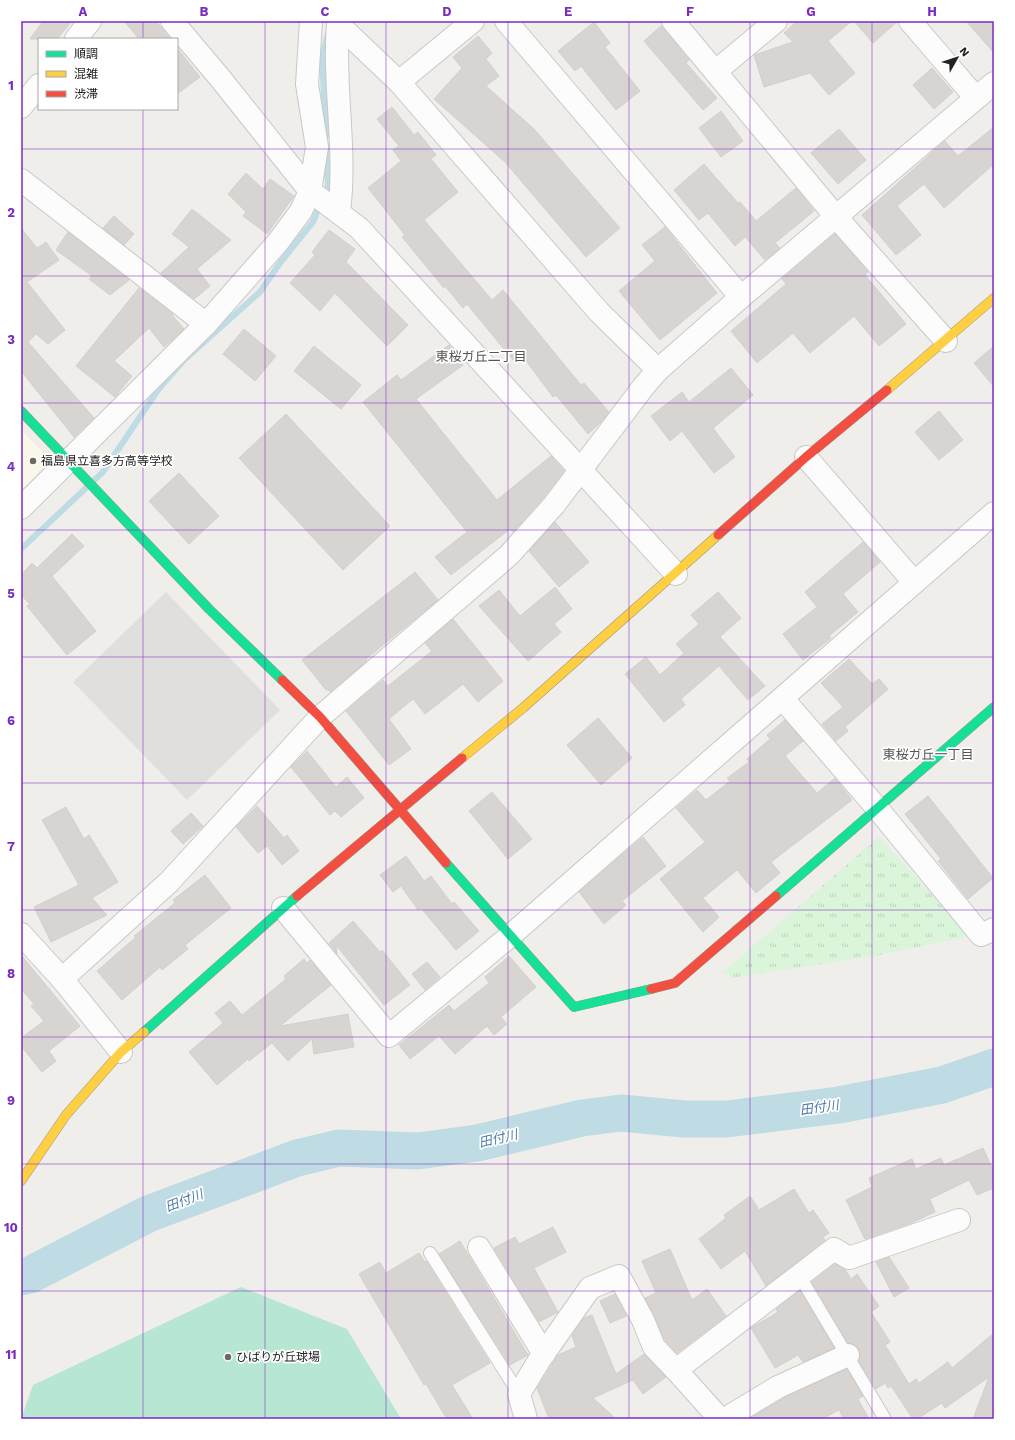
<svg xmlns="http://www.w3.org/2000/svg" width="1015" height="1440" viewBox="0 0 1015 1440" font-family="'Work Sans','Noto Sans JP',sans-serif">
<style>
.education{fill:#f8f7e8}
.park{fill:url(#park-tufts)}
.pitch{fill:#b7e6d2}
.parking{fill:#e0dfde}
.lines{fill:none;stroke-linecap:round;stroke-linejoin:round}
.stream{stroke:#bfdbe3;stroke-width:6}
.river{stroke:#bfdbe3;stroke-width:37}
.building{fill:#d7d4d2;stroke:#d3d0cc}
.lane-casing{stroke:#c9c8c7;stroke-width:14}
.street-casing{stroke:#c9c8c7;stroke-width:24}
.fast-casing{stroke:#999a82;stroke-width:10}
.slow-casing{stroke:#999a82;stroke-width:10}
.jam-casing{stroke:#999a82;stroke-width:10}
.lane{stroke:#fdfcfc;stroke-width:12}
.street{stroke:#fdfcfc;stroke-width:22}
.fast{stroke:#16e098;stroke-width:9}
.slow{stroke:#ffcf43;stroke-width:9}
.jam{stroke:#f24e42;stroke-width:9}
.grid{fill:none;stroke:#7b2cbf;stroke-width:1;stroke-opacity:0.55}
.poi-dot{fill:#6a6968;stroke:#fff;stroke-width:1.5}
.labels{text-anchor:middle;stroke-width:3.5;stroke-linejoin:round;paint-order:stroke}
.poi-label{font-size:12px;fill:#222;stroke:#fff;text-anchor:start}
.neighbourhood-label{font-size:13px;fill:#555;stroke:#fff}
.water-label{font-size:13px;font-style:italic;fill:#4a7aab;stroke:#fff}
.neatline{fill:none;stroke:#7b2cbf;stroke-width:1.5}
.grid-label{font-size:13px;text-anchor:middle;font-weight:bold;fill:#7b2cbf}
</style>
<defs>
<pattern id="park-tufts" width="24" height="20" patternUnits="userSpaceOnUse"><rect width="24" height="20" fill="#daf5da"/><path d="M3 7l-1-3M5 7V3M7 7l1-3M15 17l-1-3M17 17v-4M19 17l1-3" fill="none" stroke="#bbd2bb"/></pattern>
</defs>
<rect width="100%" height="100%" fill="#f0eeeb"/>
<polygon class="education" points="21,430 46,455 44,467 21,490"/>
<polygon class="park" points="879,837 970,936 874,956 731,978 723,972"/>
<polygon class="pitch" points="241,1287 347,1329 401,1419 21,1419 33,1385"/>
<polygon class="parking" points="166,592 280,710 187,800 73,682"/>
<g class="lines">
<g class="stream">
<polyline points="326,136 322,56 328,34"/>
<polyline points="21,549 103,472 158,390 183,361 260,292 280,263 313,222 328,185 326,149"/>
</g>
<polyline class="river" points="21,1277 30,1275 148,1214 297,1158 339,1148 418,1151 477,1143 582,1118 621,1113 684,1119 727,1119 839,1105 942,1085 994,1067"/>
</g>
<g class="building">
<polygon points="43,21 72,21 57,39 30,39"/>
<polygon points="124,21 156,21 170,39 139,39"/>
<polygon points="797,21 852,21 828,41 855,73 829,95 810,73 764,87 754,55 793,42 784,33"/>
<polygon points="854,21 898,21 873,43"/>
<polygon points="966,21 994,21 994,53"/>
<polygon points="594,22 610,43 605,47 640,91 616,110 581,66 575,71 558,51"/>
<polygon points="661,26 689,60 686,63 717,98 703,110 644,41"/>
<polygon points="478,36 492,53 486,59 499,76 486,86 534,129 620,228 586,257 505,162 434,99 462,68 453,57"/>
<polygon points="177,48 200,77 177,94"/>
<polygon points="932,68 953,92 934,109 913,85"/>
<polygon points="392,107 414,135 418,132 436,155 431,159 458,192 424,220 492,300 503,290 581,385 584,383 609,412 600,423 588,434 556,395 553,397 521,354 513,360 467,304 463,308 445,286 444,288 402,237 405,235 368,188 401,161 393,150 399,146 377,119"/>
<polygon points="721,111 743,141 721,157 699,128"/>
<polygon points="994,127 994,164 944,208 924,184 897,206 921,235 896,255 862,215 945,141 958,156"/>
<polygon points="839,129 866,160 838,184 811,153"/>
<polygon points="704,164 738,203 740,202 756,221 796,188 814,211 775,243 780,248 765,260 745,237 735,246 708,213 699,220 674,190"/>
<polygon points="246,173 263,189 270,179 294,196 267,234 243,216 246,212 228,194"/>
<polygon points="192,209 231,240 197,269 210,286 194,299 161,273 189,247 172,234"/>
<polygon points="114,216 134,234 124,245 103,228"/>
<polygon points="665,227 717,293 660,340 619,291 655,261 642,245"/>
<polygon points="21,228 37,248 46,242 59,260 27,282 65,330 48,344 36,334 28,342 94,418 74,437 21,371"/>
<polygon points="329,230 355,249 346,262 408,325 387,346 335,293 320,311 290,283 315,255 312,252"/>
<polygon points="68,232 129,280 110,295 89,279 92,276 56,250"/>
<polygon points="835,234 868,272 865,275 906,324 879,346 854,316 810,353 793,333 757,363 731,331 786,284 782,279"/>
<polygon points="139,288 173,314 172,315 184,329 164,347 149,328 114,361 132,376 115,397 76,366"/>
<polygon points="244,329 276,356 255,381 223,354"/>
<polygon points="449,345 463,365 416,399 497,500 551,456 564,471 544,497 513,532 510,529 451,575 435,557 467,532 363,402 397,375 401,380"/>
<polygon points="314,346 361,385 341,409 294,371"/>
<polygon points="994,346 994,387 974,363"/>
<polygon points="731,368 753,395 713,428 735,457 714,473 682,431 670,441 651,416 682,392 689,402"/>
<polygon points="939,411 963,440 939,460 915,432"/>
<polygon points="286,414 390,526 343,570 239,458"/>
<polygon points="179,473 219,516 189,544 149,501"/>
<polygon points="555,522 589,562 559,587 529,551"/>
<polygon points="72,534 84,546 52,576 96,631 67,655 27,606 30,604 21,595 21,575 32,563 37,568"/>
<polygon points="863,542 880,562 843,594 858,612 829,636 831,638 803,660 783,634 817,607 805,592"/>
<polygon points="415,572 438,600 366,659 367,661 330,692 328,689 326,690 302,660"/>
<polygon points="555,587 572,609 554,624 561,632 528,661 479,606 499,590 520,616"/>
<polygon points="718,592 741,618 720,637 765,686 748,700 719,666 681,699 685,705 664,722 625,674 646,657 660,675 684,653 676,644 699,624 691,615"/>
<polygon points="453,619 503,681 478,702 463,684 425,714 413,699 389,719 411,749 389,765 346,711 383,680 388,686 432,651 425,643"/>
<polygon points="849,659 872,684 879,679 888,689 845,727 848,731 836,741 822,724 843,707 821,683"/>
<polygon points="598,718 632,758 601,785 567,745"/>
<polygon points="785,720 803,741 785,756 817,793 835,778 852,800 771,862 780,873 756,893 737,870 703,898 719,917 703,932 660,879 705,842 676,808 697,790 706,800 730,781 727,778 749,762 747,759 770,739 767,735"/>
<polygon points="307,751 336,787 347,777 364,798 341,817 335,811 330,815 291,767"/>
<polygon points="492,792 532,839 508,859 469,811"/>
<polygon points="928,796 993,878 968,899 938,861 941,859 905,814"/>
<polygon points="257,806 284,838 287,835 299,851 282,865 267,846 258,853 236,827"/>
<polygon points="66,807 84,839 89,835 118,882 92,898 107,915 51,942 34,907 79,885 42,820"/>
<polygon points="191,813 203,826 183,844 171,831"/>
<polygon points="643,837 666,866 622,901 626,905 604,924 579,892"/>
<polygon points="406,856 424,881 431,876 452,904 454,902 479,931 456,950 421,908 418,910 401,886 393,892 380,875"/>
<polygon points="205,875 231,908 185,945 188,949 162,970 160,967 122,1000 97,971 136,937 134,936 175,903 173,900"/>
<polygon points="353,921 380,952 382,950 410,985 384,1005 336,945 337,954 329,943"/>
<polygon points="21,955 80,1026 49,1051 56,1061 42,1072 21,1046 21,1038 44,1021 31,1006 34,1004 21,989"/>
<polygon points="509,956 536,987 501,1017 507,1024 494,1035 487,1026 455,1054 439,1036 410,1059 399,1045 449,1005 454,1011 489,983 485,977"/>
<polygon points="304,959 307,963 310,960 331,985 280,1026 348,1014 354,1047 314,1054 312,1039 288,1061 272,1043 249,1061 248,1059 217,1085 189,1052 223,1023 215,1013 230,1001 242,1015 286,979 284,976"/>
<polygon points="427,962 440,977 425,990 412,974"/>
<polygon points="983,1148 994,1172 994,1188 977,1195 969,1180 930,1199 935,1212 911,1223 865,1239 846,1200 872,1187 869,1178 912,1159 916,1169 941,1158 944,1165"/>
<polygon points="794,1189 809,1213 813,1210 829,1233 823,1237 825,1240 766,1286 745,1251 721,1269 699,1239 726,1218 724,1215 750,1196 759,1210"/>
<polygon points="553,1227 566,1252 534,1268 558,1312 539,1322 494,1248 515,1237 519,1244"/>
<polygon points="460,1241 528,1355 510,1365 439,1254"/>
<polygon points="670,1249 692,1300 707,1289 726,1316 677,1353 665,1340 645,1298 656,1293 642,1261"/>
<polygon points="419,1253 425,1262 426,1261 490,1363 452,1385 473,1419 447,1419 426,1384 424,1385 359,1274 380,1262 386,1273"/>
<polygon points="889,1257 909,1288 894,1297 876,1262"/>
<polygon points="835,1264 845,1269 851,1279 857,1274 879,1306 871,1312 890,1342 885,1345 909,1384 916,1379 919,1383 948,1362 952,1368 994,1333 994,1419 973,1419 989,1377 945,1408 942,1403 917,1419 913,1419 891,1386 888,1388 885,1383 876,1389 859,1361 860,1356 859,1349 855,1345 848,1343 812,1282"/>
<polygon points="800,1291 834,1348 803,1362 798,1355 775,1368 751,1328 778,1312 776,1309"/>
<polygon points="615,1294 626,1316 610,1323 600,1301"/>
<polygon points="592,1315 616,1374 644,1354 666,1377 643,1394 633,1380 593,1398 616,1419 549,1419 537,1388 558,1355 576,1347 572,1336 584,1318"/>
<polygon points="847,1369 863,1396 858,1399 869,1419 844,1419 839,1410 822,1419 749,1419 784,1398"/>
</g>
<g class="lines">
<g class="lane-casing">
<g id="lane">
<polyline points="430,1253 519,1394"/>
<polyline points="799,1275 885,1419"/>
</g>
</g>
<g class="street-casing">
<g id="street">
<polyline points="172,21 220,78 310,191 359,228 676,574"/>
<polyline points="506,21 741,297"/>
<polyline points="673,21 837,218 946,341"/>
<polyline points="910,21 976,98"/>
<polyline points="338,24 399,82 599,312 658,370"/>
<path d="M 338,24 C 333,87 347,149 339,212"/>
<polyline points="76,39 90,21"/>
<polyline points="716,71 776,21"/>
<polyline points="399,82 473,21"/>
<polyline points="21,107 39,85"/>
<polyline points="21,180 206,324"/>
<polyline points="806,457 914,582"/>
<polyline points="21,508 206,324 278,242 301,211 310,191 317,147 307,84 311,21"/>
<polyline points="783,699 877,808 981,935 994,929"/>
<polyline points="283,908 389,1036 510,936 994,513"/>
<polyline points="21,934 62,979 121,1052"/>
<polyline points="62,979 169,882 320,717 509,555 554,505 644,386 658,370 741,297 994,83"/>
<polyline points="479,1248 544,1354"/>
<polyline points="676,1370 720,1419"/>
<polyline points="526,1419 519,1394 540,1359 590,1288 619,1276 643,1320 654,1347 676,1370 834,1249 849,1258 959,1220"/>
<polyline points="725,1419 778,1387 848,1355"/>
</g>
</g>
<g class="fast-casing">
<g id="fast">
<polyline points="21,411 209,609 282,680"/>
<polyline points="446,863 574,1007 651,989"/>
<polyline points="776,896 994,707"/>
<polyline points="144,1032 297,896"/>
</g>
</g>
<g class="slow-casing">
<g id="slow">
<polyline points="887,390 994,298"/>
<polyline points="462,758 523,708 718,535"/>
<polyline points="21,1181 66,1115 121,1052 144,1032"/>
</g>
</g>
<g class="jam-casing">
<g id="jam">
<polyline points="718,535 806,457 887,390"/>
<polyline points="282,680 320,717 446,863"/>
<polyline points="297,896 462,758"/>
<polyline points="651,989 675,983 776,896"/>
</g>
</g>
<use href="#lane" class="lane"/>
<use href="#street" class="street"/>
<use href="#fast" class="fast"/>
<use href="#slow" class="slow"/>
<use href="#jam" class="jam"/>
</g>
<path class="grid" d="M 143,21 L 143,39M 265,21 L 265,1419M 386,21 L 386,1419M 508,21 L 508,1419M 629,21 L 629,1419M 750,21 L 750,1419M 872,21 L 872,1419M 143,109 L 143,1419M 21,149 L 994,149M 21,276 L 994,276M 21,403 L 994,403M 21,530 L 994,530M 21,657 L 994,657M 21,783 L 994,783M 21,910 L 994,910M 21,1037 L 994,1037M 21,1164 L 994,1164M 21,1291 L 994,1291"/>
<g class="poi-dot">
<circle cx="33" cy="461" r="4"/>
<circle cx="228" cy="1357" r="4"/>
</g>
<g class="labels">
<g class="poi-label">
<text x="41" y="465">福島県立喜多方高等学校</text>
<text x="236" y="1361">ひばりが丘球場</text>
</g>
<g class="neighbourhood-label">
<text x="481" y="361">東桜ガ丘二丁目</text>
<text x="928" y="759">東桜ガ丘一丁目</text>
</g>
<g class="water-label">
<text transform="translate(819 1107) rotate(-8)" y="5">田付川</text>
<text transform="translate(498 1138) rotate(-13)" y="5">田付川</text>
<text transform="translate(184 1200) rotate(-21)" y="5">田付川</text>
</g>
</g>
<rect width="1015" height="1440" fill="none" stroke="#ffffff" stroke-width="44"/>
<rect x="38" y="38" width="140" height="72" fill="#ffffff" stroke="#a7a7a7"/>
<rect x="46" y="51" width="20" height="6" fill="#16e098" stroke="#a7a7a7"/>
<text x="74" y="58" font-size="12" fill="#222222">順調</text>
<rect x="46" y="71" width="20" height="6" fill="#ffcf43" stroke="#a7a7a7"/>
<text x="74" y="78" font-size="12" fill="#222222">混雑</text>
<rect x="46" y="91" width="20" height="6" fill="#f24e42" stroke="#a7a7a7"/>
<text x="74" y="98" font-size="12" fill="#222222">渋滞</text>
<g transform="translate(957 58) rotate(51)" stroke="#ffffff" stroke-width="3" paint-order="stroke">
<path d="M0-3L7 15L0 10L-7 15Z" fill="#222222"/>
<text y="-6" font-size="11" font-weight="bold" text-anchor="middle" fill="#222222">N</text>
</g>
<rect x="22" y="22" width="971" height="1396" class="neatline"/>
<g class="grid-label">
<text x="83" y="16">A</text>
<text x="204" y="16">B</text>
<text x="325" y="16">C</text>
<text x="447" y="16">D</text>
<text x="568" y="16">E</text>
<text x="690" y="16">F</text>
<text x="811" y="16">G</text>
<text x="932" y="16">H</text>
<text x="11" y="90">1</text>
<text x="11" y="217">2</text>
<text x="11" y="344">3</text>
<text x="11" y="471">4</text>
<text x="11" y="598">5</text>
<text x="11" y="725">6</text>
<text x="11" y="851">7</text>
<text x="11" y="978">8</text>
<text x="11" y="1105">9</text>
<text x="11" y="1232">10</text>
<text x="11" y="1359">11</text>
</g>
</svg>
